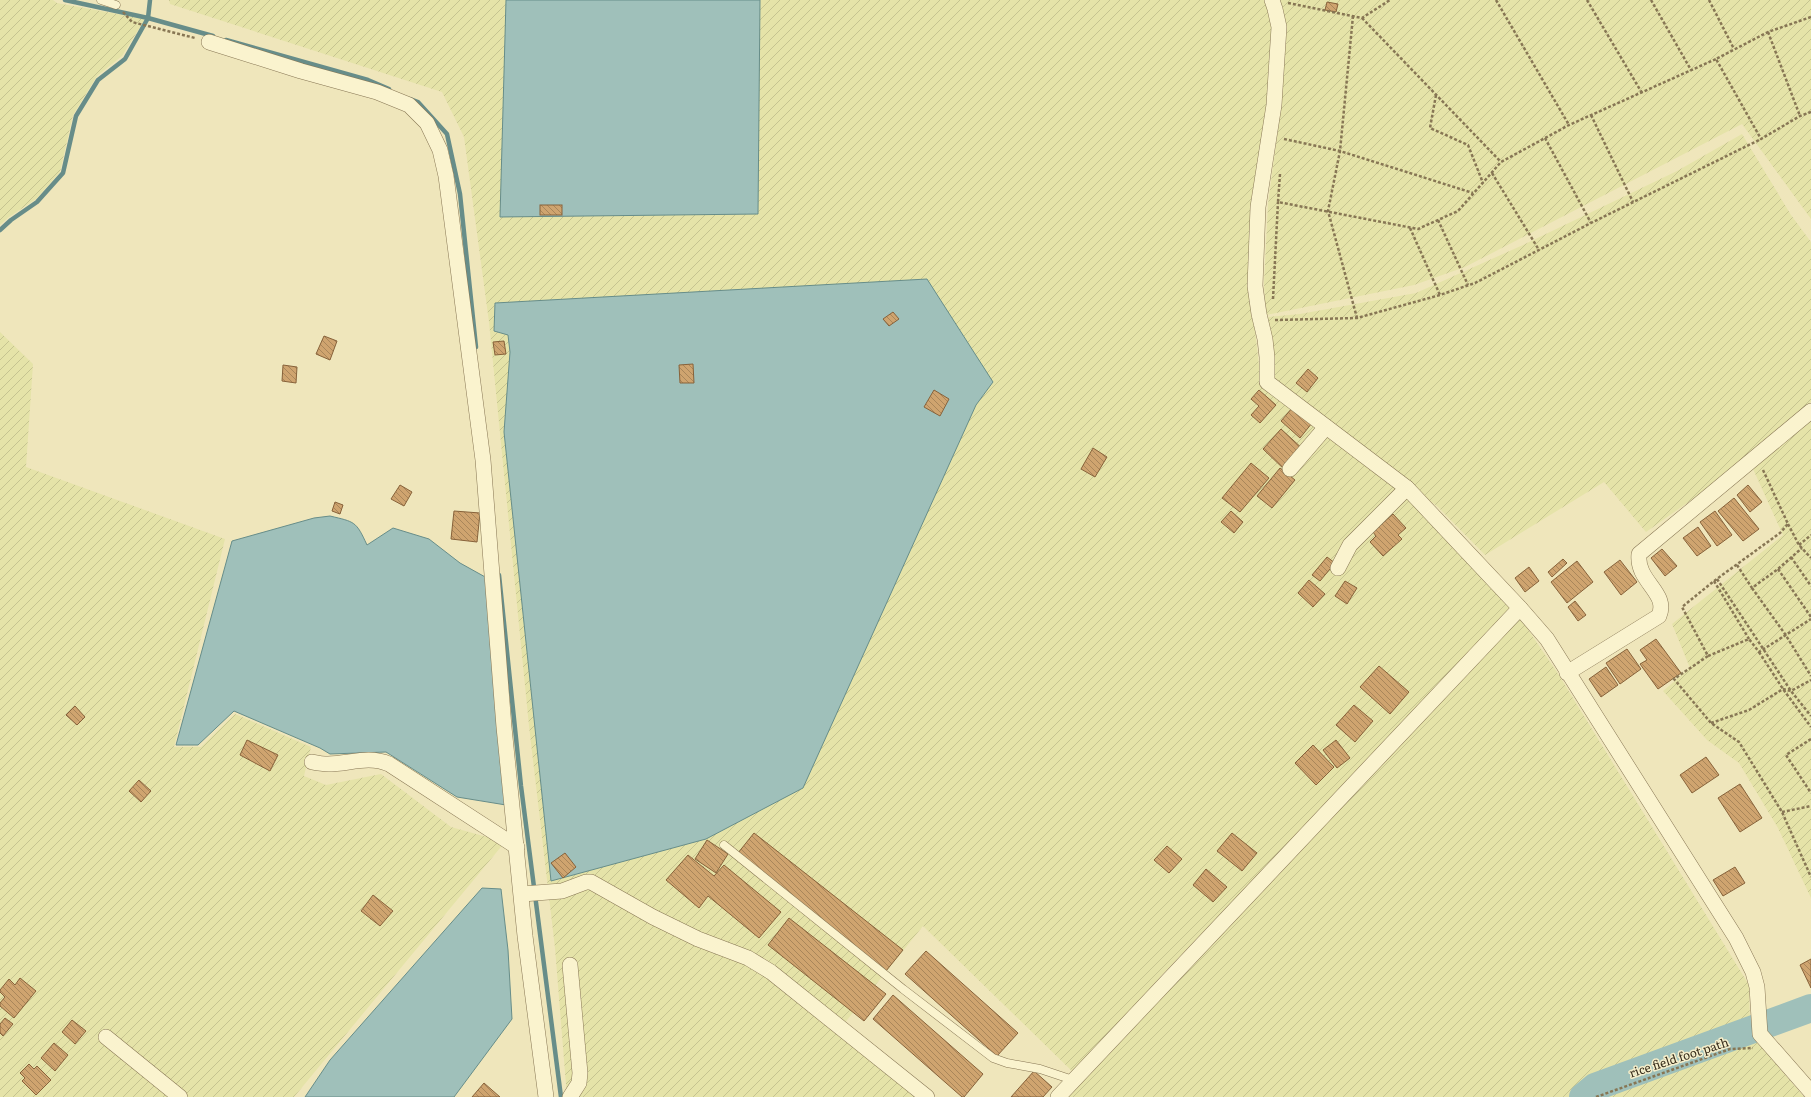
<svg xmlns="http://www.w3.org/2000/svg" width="1811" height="1097" viewBox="0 0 1811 1097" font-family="Literata,serif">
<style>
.farmland{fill:url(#farmland-furrows)}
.water{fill:#9fc0ba;stroke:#678d89}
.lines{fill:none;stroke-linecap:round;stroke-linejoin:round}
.stream{stroke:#678d89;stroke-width:4.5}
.river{stroke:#9fc0ba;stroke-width:28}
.building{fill:url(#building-back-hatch);stroke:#87623a}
.service-casing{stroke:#877654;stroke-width:9}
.minor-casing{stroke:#877654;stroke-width:16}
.path{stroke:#877654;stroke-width:2.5;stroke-dasharray:3 2;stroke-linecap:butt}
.service{stroke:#faf3ce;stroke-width:8}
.minor{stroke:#faf3ce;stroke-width:15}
.labels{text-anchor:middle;stroke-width:3;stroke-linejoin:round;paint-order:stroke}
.street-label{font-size:12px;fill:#352b1a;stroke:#f6efcb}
</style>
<defs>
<pattern id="farmland-furrows" width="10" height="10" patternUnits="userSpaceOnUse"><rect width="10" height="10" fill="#e5e3a8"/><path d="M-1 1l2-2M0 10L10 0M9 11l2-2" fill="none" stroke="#c5c390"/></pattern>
<pattern id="building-back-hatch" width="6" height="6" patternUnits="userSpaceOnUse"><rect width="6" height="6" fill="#cfa46f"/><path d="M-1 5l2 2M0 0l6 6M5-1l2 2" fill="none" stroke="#a9865a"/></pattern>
</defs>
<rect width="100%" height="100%" fill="#efe6bb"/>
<g class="farmland">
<polygon points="0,0 53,0 57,3 145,19 122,56 97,76 73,115 60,172 36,199 9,217 0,225"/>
<polygon points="169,0 1266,0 1274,29 1250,286 1261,383 1429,511 1515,608 1160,977 1076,1075 923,926 843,1025 927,1097 567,1097 555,948 529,726 489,322 464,137 442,92 170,4"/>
<polygon points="1280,0 1811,0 1811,219 1742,124 1465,267 1414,285 1266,315 1264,284 1268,204 1281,106 1287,27"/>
<polygon points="1742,134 1791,215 1811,242 1811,402 1769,445 1646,532 1604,482 1485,555 1438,507 1316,410 1272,379 1268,317 1300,314 1416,293 1523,245 1677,171"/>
<polygon points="0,332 33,364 26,467 225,539 174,747 201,747 235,714 311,747 304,776 326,785 381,774 451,827 505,842 294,1097 0,1097"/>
<polygon points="1811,416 1811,898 1778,828 1739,763 1707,740 1663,691 1690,668 1672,624 1783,535 1753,469"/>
<polygon points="1520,618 1557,672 1749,985 1750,1024 1596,1080 1573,1097 1064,1097"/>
<polygon points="1752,1036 1804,1097 1588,1097 1596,1090"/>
</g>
<g class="water">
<polygon points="506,0 760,0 758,214 500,217"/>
<polygon points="927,279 993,382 976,405 803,788 706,839 551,881 504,432 510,352 508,335 494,331 495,303"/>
<path d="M 330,516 C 355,522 356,521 367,545 L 393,528 L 429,539 L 460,563 L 487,578 L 506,805 L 457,797 L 386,752 L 330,754 L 320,748 L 234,711 L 198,745 L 176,745 L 232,541 L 314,518 Z"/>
<polygon points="482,888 501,889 508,950 512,1019 454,1097 305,1097 330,1060"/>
</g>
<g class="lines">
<g class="stream">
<polyline points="65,0 148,18 213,36"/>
<polyline points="226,40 368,80 389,89"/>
<polyline points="410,99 418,102 447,134 460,194 476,347"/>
<polyline points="0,230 11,220 37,202 63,173 76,116 98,80 125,59 148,18 150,0"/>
<polyline points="499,575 521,786 561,1097"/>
</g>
<polyline class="river" points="1583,1097 1595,1087 1811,1008"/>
</g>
<g class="building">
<polygon points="1327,2 1338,4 1336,12 1325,10"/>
<rect x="540" y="205" width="22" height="10"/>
<polygon points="893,312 899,319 889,326 883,319"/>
<polygon points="324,336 337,341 330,360 316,354"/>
<polygon points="504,341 506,354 495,355 493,342"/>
<polygon points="693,364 694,383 680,383 679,365"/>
<polygon points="283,365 297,367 296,383 282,381"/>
<polygon points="1308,369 1318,378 1307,392 1296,383"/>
<polygon points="934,390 949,399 940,416 924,407"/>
<polygon points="1259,390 1276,405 1260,423 1251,415 1259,406 1251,399"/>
<polygon points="1293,407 1312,423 1300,438 1281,421"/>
<polygon points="1281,429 1305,451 1286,471 1263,449"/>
<polygon points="1093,448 1107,457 1095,477 1081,469"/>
<polygon points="1251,463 1269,478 1240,512 1222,498"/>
<polygon points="1280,468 1295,480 1272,508 1257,496"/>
<polygon points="400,485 412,492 404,506 391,499"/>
<polygon points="1748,485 1762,502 1750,512 1737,495"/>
<polygon points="1734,498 1759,529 1743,541 1718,511"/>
<polygon points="335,502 343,505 340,514 332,511"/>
<polygon points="454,511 480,513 477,542 451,539"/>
<polygon points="1231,511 1243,522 1234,533 1221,522"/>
<polygon points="1715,511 1732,535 1717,546 1700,522"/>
<polygon points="1393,514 1406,528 1398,535 1402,539 1383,556 1370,542 1376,536 1373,532"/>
<polygon points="1698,527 1711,546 1697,556 1683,538"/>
<polygon points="1662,549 1677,566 1665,576 1651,558"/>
<polygon points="1327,557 1335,563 1320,581 1312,575"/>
<polygon points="1563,559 1567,563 1552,577 1548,572"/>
<polygon points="1620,560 1637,582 1621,595 1604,572"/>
<polygon points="1577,561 1593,582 1567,603 1551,582"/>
<polygon points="1529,567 1539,581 1525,592 1515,578"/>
<polygon points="1309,580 1325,594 1313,607 1298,593"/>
<polygon points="1345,581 1357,588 1347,604 1335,596"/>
<polygon points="1575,601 1586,615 1578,621 1568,607"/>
<polygon points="1656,639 1681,673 1658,689 1640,664 1647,660 1640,650"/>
<polygon points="1627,649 1641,669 1620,684 1606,663"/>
<polygon points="1379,666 1409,692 1390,714 1360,687"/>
<polygon points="1606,667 1618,685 1601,697 1589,679"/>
<polygon points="1354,705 1373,721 1355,742 1336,725"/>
<polygon points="75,706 85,717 77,725 66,715"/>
<polygon points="247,740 278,755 270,771 240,755"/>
<polygon points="1336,740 1350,758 1337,768 1323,750"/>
<polygon points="1313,745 1334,767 1316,785 1295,763"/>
<polygon points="1706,757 1719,775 1692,793 1680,775"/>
<polygon points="139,780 151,791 141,802 129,791"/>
<polygon points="1740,784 1762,818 1740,832 1718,798"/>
<polygon points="754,833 903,950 886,971 738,853"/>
<polygon points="1232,833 1257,853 1242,871 1217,851"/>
<polygon points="707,840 728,854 716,873 695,859"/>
<polygon points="1167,846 1182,859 1169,873 1154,860"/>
<polygon points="565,853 576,867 563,878 551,863"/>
<polygon points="688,855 714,876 724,865 781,912 759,938 708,896 699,908 666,880"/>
<polygon points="1735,867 1745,883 1723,896 1713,880"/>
<polygon points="1206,869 1227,887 1213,902 1193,885"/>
<polygon points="373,895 393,911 380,926 361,911"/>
<polygon points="789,918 886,994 864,1021 768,945"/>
<polygon points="926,951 1018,1033 997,1056 905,974"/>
<polygon points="1811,959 1811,988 1800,965"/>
<polygon points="20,978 36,991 14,1018 0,1006 0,1003 5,997 0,992 0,990 9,979 15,985"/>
<polygon points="893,995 983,1074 964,1097 962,1097 873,1019"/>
<polygon points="5,1018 13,1024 3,1036 0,1033 0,1024"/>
<polygon points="72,1020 86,1031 75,1044 62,1032"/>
<polygon points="54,1043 68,1055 55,1071 41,1058"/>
<polygon points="29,1064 34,1069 37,1066 51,1080 36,1095 22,1081 25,1078 20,1073"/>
<polygon points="1034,1071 1052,1087 1043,1097 1011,1097"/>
<polygon points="484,1083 500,1097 472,1097"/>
</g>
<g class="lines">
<g class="service-casing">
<g id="service">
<polyline points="101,0 116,5"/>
<polyline points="724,845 903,989 993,1058 1007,1063 1040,1069 1073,1080"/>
</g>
</g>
<g class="minor-casing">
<g id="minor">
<polyline points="1272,0 1275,9 1279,27 1274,105 1258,207 1255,286 1259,314 1265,339 1267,357 1267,382 1407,488 1520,608 1547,639 1736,938 1753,972 1757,987 1760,1034 1811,1092"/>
<polyline points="209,42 301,71 377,92 409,105 427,123 440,150 446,176 483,460 504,727 525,936 546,1097"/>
<polyline points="1290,469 1326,427"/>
<polyline points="1338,568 1350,545 1407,488"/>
<path d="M 1567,673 L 1659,616 C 1669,592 1636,582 1639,554 L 1811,411"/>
<path d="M 312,762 C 317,763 322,764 328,764 C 349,764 368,755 389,764 L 517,847"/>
<polyline points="522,894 562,891 586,882 591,882 653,917 698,939 748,958 771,972 927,1097"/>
<polyline points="106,1037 180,1097"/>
<polyline points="570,1097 579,1083 580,1073 570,965"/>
<polyline points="1058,1097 1520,608"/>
</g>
</g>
<g class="path">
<polyline points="1496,0 1569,125"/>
<polyline points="1587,0 1642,93"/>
<polyline points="1651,0 1691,70"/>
<polyline points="1709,0 1734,49"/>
<polyline points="1288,3 1362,18 1390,0"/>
<polyline points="123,12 132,22 195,38"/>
<polyline points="1353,16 1340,151 1328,211 1357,318"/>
<polyline points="1811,17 1768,32 1716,59 1761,139 1800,116 1811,112"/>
<polyline points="1362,18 1501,162"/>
<polyline points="1768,32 1800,116"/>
<polyline points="1436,95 1430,128 1468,145 1483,183"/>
<polyline points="1591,115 1633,202"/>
<polyline points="1545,138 1591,223"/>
<polyline points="1284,139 1340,151 1473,193"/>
<polyline points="1492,173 1539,250"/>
<polyline points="1280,174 1278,202 1418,229 1458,211 1501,162 1569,125 1716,59"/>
<polyline points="1438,220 1468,285"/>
<polyline points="1410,228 1440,295"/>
<polyline points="1273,299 1278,202"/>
<polyline points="1275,320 1357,318 1440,295 1475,283 1591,223 1761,139"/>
<polyline points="1763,470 1788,524 1780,533 1714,581 1682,607 1708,656 1674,679 1711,723 1739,742 1782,812 1811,877"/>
<polyline points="1788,524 1799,545 1811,558"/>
<polyline points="1799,545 1811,535"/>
<polyline points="1791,557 1811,586"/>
<polyline points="1737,565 1752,588 1778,569 1802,548"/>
<polyline points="1778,569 1811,617"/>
<polyline points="1717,579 1791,691 1811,716"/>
<polyline points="1714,581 1749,639"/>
<polyline points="1752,588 1785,634 1811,676"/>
<polyline points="1759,652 1783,689 1811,727"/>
<polyline points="1708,656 1749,639 1759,652 1811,619"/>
<polyline points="1711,723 1749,710 1783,689 1791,691 1811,680"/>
<polyline points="1811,739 1786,755 1811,793"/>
<polyline points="1782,812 1811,806"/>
<polyline points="1596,1097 1730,1049 1753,1048"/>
</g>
<use href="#service" class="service"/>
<use href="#minor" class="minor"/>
</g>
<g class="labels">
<g class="street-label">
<text transform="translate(1679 1058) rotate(-18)" y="4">rice field foot path</text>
</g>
</g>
</svg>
